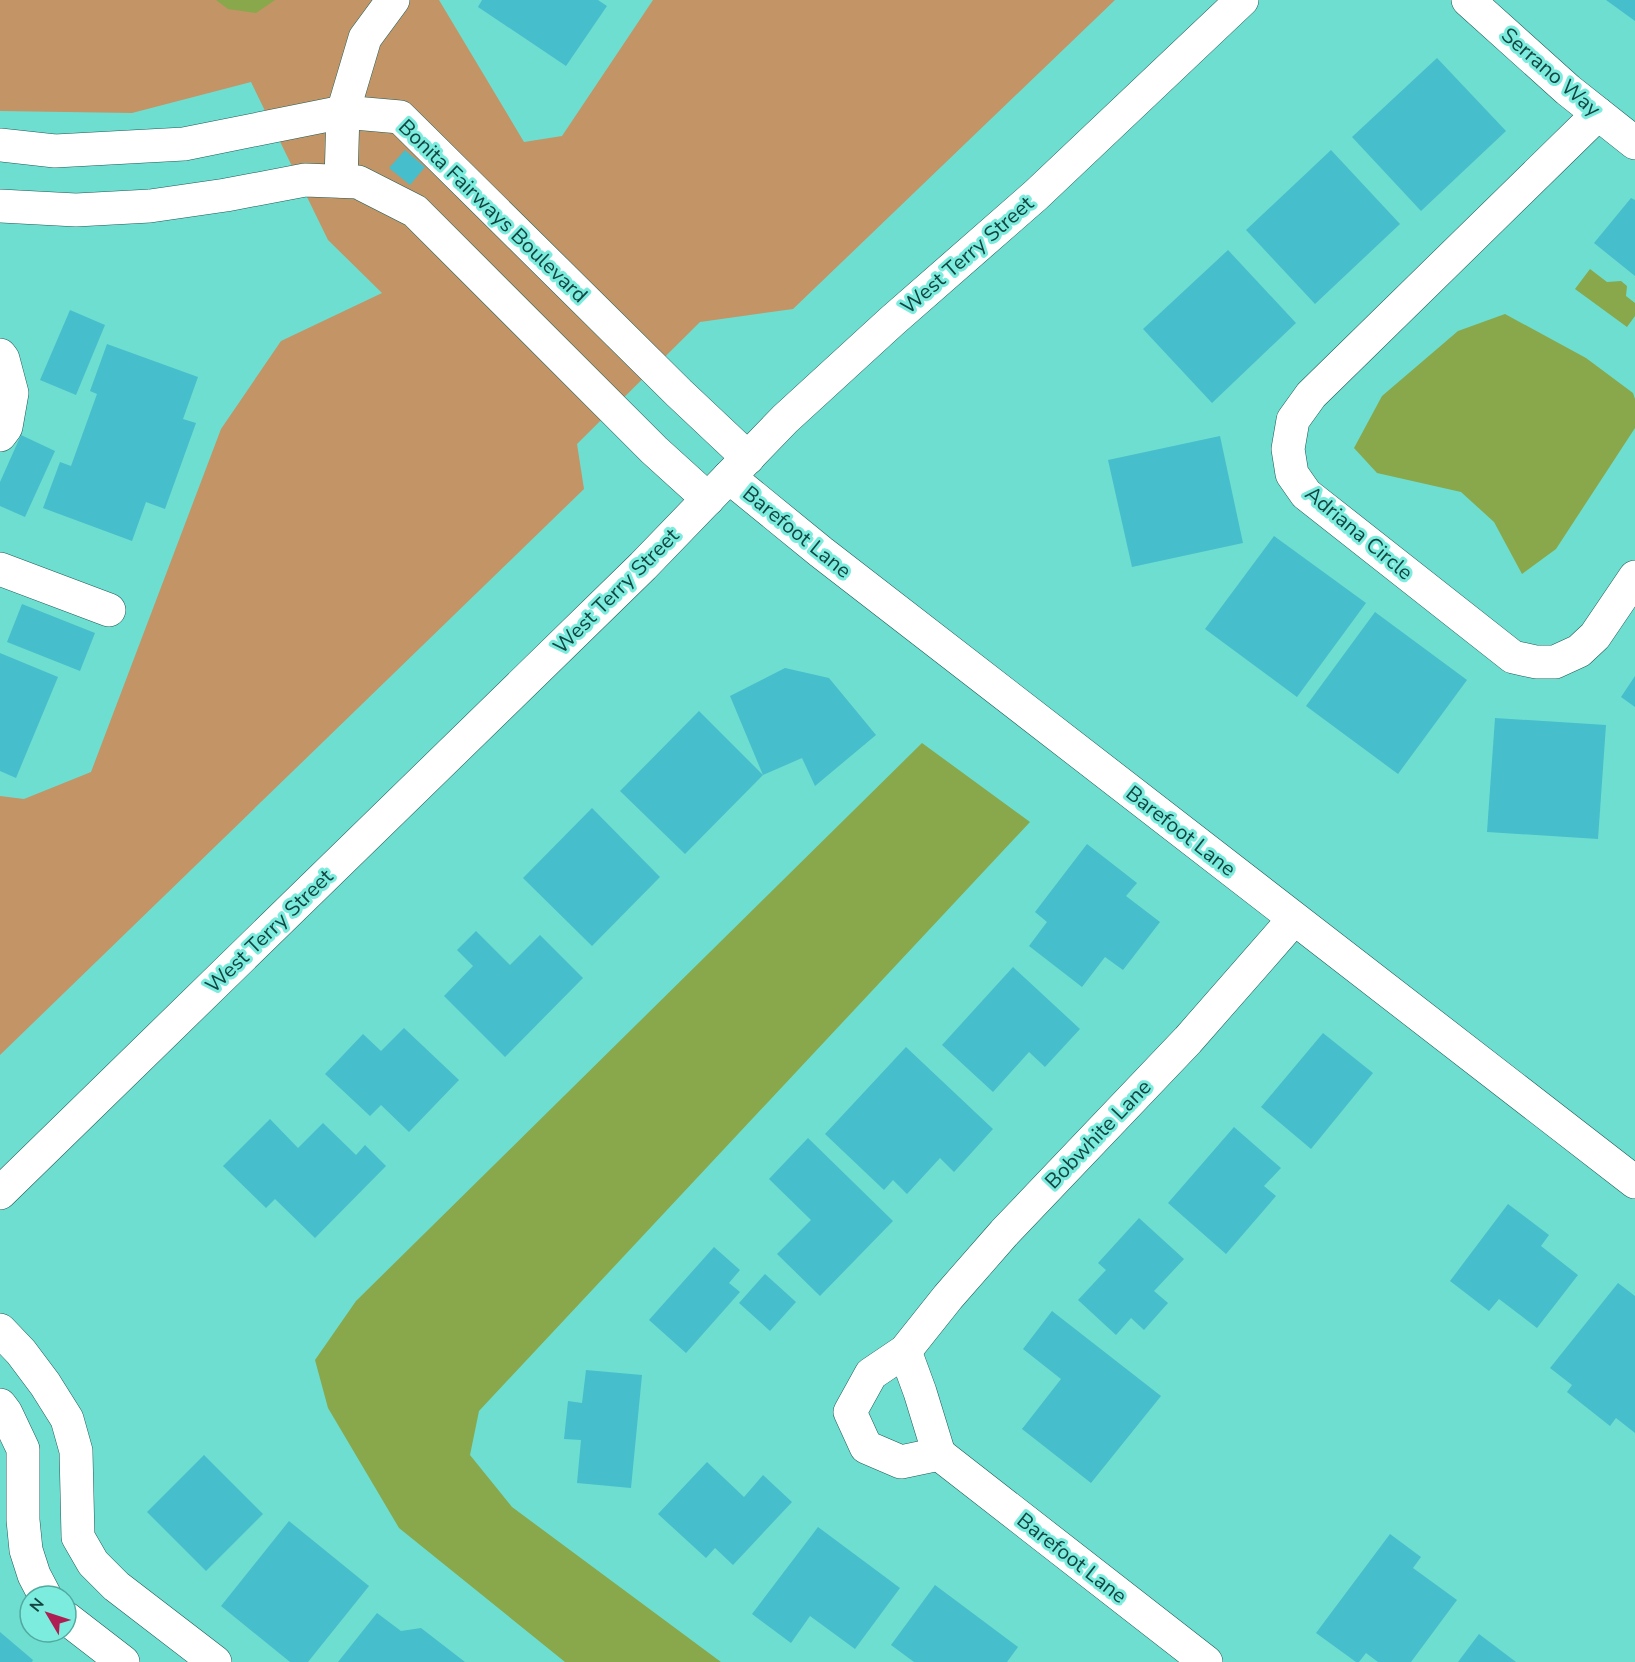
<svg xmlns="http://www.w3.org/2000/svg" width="1635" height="1662" viewBox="0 0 1635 1662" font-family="'Nunito Sans',sans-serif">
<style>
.green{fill:#c39465}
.water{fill:#88a84b}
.building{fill:#47becb}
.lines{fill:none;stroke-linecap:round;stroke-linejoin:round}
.minor-casing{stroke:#1e5b55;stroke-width:34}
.minor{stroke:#fff;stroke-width:33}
.labels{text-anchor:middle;stroke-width:6;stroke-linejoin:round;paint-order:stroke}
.street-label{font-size:21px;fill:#144540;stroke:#7cecde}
</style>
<rect width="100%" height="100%" fill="#6eded1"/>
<polygon class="green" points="0,0 439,0 524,142 562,136 653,0 1115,0 793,309 700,322 577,444 584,489 0,1055 0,796 24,799 91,772 221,429 281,341 382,293 328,240 251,82 132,113 0,111"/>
<g class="water">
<polygon points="216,0 275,0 256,13 228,9"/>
<polygon points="1590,269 1607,282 1621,281 1627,286 1626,296 1635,303 1635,316 1627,327 1575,289"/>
<polygon points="1505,314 1586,358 1633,393 1635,399 1635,428 1556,549 1522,574 1494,522 1461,492 1377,473 1354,448 1382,396 1458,331"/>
<polygon points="922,743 1030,822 479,1411 470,1455 512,1507 721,1662 565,1662 399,1528 328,1408 315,1360 356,1301"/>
</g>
<g class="building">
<polygon points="482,0 598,0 607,6 566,66 478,7"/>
<polygon points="1606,0 1635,0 1635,21"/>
<polygon points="1437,58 1506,131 1421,211 1352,137"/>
<polygon points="405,150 425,167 410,185 389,168"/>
<polygon points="1331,150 1400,224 1315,304 1246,230"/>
<polygon points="1631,198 1635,200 1635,276 1594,243"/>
<polygon points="1228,250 1296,323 1212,403 1143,329"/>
<polygon points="70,310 105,325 76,395 40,380"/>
<polygon points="107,344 198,377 183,419 196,423 165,509 146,502 132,541 43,508 60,462 71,466 97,394 90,391"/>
<polygon points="21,435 55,451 25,517 0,506 0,482"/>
<polygon points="1220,436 1243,543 1132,567 1108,460"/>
<polygon points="1274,536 1366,603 1297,697 1205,629"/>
<polygon points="22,604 95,633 80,671 7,642"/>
<polygon points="1375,612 1467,680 1398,774 1306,706"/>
<polygon points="0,653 58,677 16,778 0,771"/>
<polygon points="785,668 829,678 876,735 815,786 802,758 763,775 730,696"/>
<polygon points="1635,676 1635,707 1621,697"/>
<polygon points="699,711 763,775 685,854 620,791"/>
<polygon points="1495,718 1606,725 1598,839 1487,832"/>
<polygon points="592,808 660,877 592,946 523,878"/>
<polygon points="1087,844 1137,883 1126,896 1160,922 1123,970 1105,957 1082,987 1029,946 1047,922 1035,912"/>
<polygon points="476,931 510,965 540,935 583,978 505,1057 444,996 473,966 457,950"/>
<polygon points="1013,967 1080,1029 1045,1067 1029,1052 993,1092 942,1045"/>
<polygon points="404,1028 459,1080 409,1132 381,1105 370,1116 325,1074 363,1034 381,1051"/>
<polygon points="1323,1033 1373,1073 1311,1149 1261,1107"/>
<polygon points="906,1047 993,1129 954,1172 940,1158 907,1194 893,1180 884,1190 825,1134"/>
<polygon points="270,1119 298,1148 323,1123 356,1155 365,1145 386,1166 315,1238 275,1199 266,1208 223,1166"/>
<polygon points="1234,1127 1281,1168 1264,1186 1276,1196 1226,1254 1168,1203"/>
<polygon points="808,1138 893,1221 820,1296 777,1254 811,1220 769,1179"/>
<polygon points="1508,1204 1549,1235 1541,1246 1578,1275 1537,1328 1499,1299 1489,1311 1450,1281"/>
<polygon points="1139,1218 1184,1259 1154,1291 1168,1303 1144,1330 1131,1318 1116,1335 1078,1300 1106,1270 1098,1263"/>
<polygon points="714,1247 740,1270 729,1283 740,1292 686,1353 649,1320"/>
<polygon points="765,1274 796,1302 770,1331 739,1303"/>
<polygon points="1618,1283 1635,1296 1635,1433 1616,1418 1610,1426 1567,1392 1572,1385 1550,1368"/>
<polygon points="1052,1311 1161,1396 1091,1483 1022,1429 1061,1379 1023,1349"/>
<polygon points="586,1370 642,1375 631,1488 577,1483 581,1440 564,1439 568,1401 582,1403"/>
<polygon points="204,1455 263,1514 206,1571 147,1512"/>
<polygon points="707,1462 744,1497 763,1475 792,1502 733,1565 715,1548 706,1558 658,1514"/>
<polygon points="289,1521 369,1586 308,1662 290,1662 221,1606"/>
<polygon points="818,1527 900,1588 855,1649 810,1616 791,1643 752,1614"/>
<polygon points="1390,1534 1421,1557 1413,1568 1457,1600 1411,1662 1378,1662 1366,1653 1359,1662 1356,1662 1316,1633"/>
<polygon points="935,1585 1018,1647 1007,1662 914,1662 891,1645"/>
<polygon points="377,1613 401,1631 421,1628 465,1662 338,1662"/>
<polygon points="0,1632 33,1660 32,1662 0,1662"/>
<polygon points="1479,1634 1516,1662 1458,1662"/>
</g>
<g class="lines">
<g class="minor-casing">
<g id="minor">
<polyline points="1468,0 1568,90 1635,143"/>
<polyline points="1598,114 1311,395 1293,420 1288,449 1292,474 1306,494 1513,657 1536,662 1555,662 1579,651 1595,636 1635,577"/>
<polyline points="0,145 55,151 184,144 343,112 400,117 679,393 748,458"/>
<polyline points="341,181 343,112 365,38 393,0"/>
<polyline points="0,206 76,210 150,206 226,195 305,180 358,182 415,211 654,450 708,499"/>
<polyline points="0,355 3,359 12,393 6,427 0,435"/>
<polyline points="729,477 821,552 1635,1182"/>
<polyline points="0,569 109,610"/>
<polyline points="0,1193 643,566 785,419 892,321 1036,195 1242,0"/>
<polyline points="0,1330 21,1352 45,1384 67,1419 76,1451 78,1537 93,1563 116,1586 215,1662"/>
<polyline points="905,1351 920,1392 939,1454"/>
<polyline points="0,1405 6,1413 23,1449 23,1520 26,1550 34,1575 45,1596"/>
<polyline points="939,1454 901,1462 866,1447 850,1412 871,1374 905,1351 948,1297 1004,1233 1188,1040 1294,919"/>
<polyline points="939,1454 1206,1662"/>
<polyline points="66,1618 123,1662"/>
</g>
</g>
<use href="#minor" class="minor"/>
</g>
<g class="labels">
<g class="street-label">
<text transform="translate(1551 72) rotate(41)" y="7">Serrano Way</text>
<text transform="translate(493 211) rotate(44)" y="7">Bonita Fairways Boulevard</text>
<text transform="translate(967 255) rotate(-41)" y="7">West Terry Street</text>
<text transform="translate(797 532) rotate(39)" y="7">Barefoot Lane</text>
<text transform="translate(1359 533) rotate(40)" y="7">Adriana Circle</text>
<text transform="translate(616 591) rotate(-45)" y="7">West Terry Street</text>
<text transform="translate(1181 831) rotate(38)" y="7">Barefoot Lane</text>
<text transform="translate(269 931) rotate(-44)" y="7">West Terry Street</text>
<text transform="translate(1098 1134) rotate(-46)" y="7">Bobwhite Lane</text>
<text transform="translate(1072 1558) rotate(38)" y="7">Barefoot Lane</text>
</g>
</g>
<g transform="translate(48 1614) rotate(309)"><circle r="28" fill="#7cecde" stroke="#52a99f" stroke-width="1.5"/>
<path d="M0-4.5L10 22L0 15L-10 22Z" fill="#ae1e53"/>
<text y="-9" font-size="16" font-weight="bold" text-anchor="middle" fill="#144540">N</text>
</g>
</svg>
